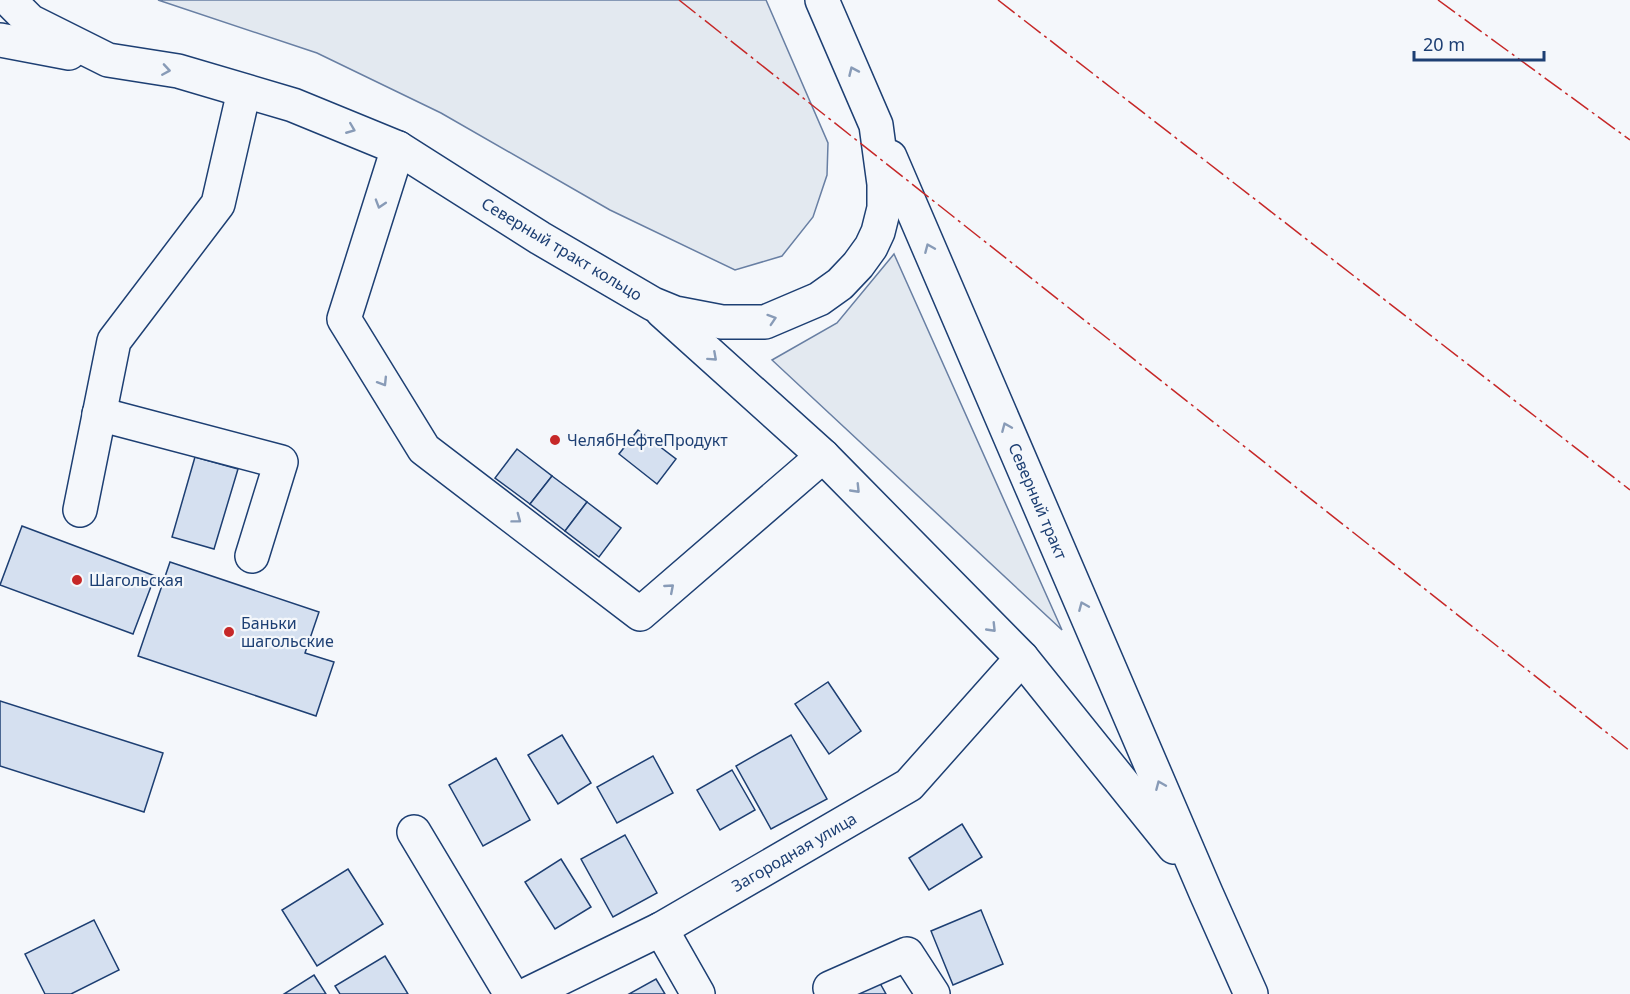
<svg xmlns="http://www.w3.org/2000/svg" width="1630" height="994" viewBox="0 0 1630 994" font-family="'Noto Sans',sans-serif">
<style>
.green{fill:#e3e9f0;stroke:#687fa3;stroke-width:1.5}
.building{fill:#d5e0f0;stroke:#1d3f73;stroke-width:1.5}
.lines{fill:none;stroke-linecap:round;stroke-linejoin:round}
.minor-casing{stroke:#1d3f73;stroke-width:36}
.major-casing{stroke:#1d3f73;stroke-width:36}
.minor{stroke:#f4f7fb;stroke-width:33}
.major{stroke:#f4f7fb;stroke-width:33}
.power{stroke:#c62828;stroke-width:1.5;stroke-dasharray:21 4.5 3 4.5;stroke-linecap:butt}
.oneway{stroke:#889bb7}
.poi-dot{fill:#c62828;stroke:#f4f7fb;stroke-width:2}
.labels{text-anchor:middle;stroke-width:4.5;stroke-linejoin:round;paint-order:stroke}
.street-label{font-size:16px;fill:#1d3f73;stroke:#f4f7fb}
.poi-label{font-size:16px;fill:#1d3f73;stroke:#f4f7fb;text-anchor:start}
</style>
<rect width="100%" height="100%" fill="#f4f7fb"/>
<g class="green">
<polygon points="158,0 766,0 828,143 827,175 813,217 782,256 735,270 610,210 441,113 317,53"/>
<polygon points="894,254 1062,630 772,360 837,323"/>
</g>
<g class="building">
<polygon points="638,430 676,459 657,484 619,454"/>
<polygon points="517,449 552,476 530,504 495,478"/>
<polygon points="195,457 238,469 214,549 172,537"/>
<polygon points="552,476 587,502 565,531 530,504"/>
<polygon points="587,502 621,528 599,557 565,531"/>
<polygon points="22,526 155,576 133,634 0,585"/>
<polygon points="170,562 319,612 305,653 334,662 316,716 138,656"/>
<polygon points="828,682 861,731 829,754 795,704"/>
<polygon points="0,701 163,753 144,812 0,766"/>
<polygon points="562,735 591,783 558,804 528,755"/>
<polygon points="791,735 827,799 771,829 736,766"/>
<polygon points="653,756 673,793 617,823 597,787"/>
<polygon points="496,758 530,820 483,846 449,785"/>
<polygon points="732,770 755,810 720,830 697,790"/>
<polygon points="962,824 982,857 929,890 909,858"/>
<polygon points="625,835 657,893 613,917 581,859"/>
<polygon points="561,859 591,907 555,929 525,882"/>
<polygon points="348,869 383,924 317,966 282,910"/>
<polygon points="981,910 1003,964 953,985 931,931"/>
<polygon points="94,920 119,970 71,994 45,994 25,954"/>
<polygon points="385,956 408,994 340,994 335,986"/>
<polygon points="314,975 326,994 284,994"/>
<polygon points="876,976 886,994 842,994"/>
<polygon points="656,979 665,994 629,994"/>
</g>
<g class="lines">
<g class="minor-casing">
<g id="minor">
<polyline points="398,148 344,319 424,449 640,614 823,456"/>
<polyline points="99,414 281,462 252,556"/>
<polyline points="80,510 114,341 218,204 244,91"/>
<polyline points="414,832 511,994"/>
<polyline points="661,929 698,994"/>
<polyline points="830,988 907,954 933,994"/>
<polyline points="528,994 661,929 909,785 1022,658"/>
</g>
</g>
<g class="major-casing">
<g id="major">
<polyline points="9,0 30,21 108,60 178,71 293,105 398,148 540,238 653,304 675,313 722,322 765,322 819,299 840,284 858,265 871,247 878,232 884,208 884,184 876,125 822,0"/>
<polyline points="0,40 69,53"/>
<polyline points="890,157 1206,893 1251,994"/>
<polyline points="662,311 823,456 1022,658 1174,847"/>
</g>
</g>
<use href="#minor" class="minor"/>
<use href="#major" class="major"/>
<g class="power">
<polyline points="679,0 1630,751"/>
<polyline points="998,0 1630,490"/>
<polyline points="1438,0 1630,140"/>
</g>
</g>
<defs><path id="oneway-chevron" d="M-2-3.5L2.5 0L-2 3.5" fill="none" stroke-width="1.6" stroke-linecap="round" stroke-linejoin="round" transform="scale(1.5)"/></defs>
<g class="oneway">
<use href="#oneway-chevron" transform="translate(166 70) rotate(9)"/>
<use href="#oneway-chevron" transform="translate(853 71) rotate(-114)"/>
<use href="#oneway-chevron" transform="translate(351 129) rotate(22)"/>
<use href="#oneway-chevron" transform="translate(380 204) rotate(107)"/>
<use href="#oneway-chevron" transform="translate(929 248) rotate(-113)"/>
<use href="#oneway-chevron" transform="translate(772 319) rotate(-18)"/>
<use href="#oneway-chevron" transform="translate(713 357) rotate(42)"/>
<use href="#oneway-chevron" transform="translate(383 382) rotate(58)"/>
<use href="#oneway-chevron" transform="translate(1006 427) rotate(-113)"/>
<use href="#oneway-chevron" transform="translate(856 489) rotate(46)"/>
<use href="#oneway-chevron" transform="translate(517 519) rotate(37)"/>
<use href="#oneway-chevron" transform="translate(670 588) rotate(-41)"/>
<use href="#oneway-chevron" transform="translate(1083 606) rotate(-113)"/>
<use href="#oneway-chevron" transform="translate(992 628) rotate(46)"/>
<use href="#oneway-chevron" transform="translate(1160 785) rotate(-113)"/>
</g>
<g class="poi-dot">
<circle cx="555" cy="440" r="6"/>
<circle cx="77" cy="580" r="6"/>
<circle cx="229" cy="632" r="6"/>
</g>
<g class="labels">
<g class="street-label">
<text transform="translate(562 249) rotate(31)" y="6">Северный тракт кольцо</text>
<text transform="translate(1038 501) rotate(67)" y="6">Северный тракт</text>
<text transform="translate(794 852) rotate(-30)" y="6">Загородная улица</text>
</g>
<g class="poi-label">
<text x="567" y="446">ЧелябНефтеПродукт</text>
<text x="89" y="586">Шагольская</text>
<text x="241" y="629">Баньки<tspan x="241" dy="18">шагольские</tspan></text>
</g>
</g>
<path d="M1414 51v9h130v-9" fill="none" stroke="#1d3f73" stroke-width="3"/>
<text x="1423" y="51" font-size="18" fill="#1d3f73" stroke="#f4f7fb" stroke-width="4.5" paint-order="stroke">20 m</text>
</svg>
